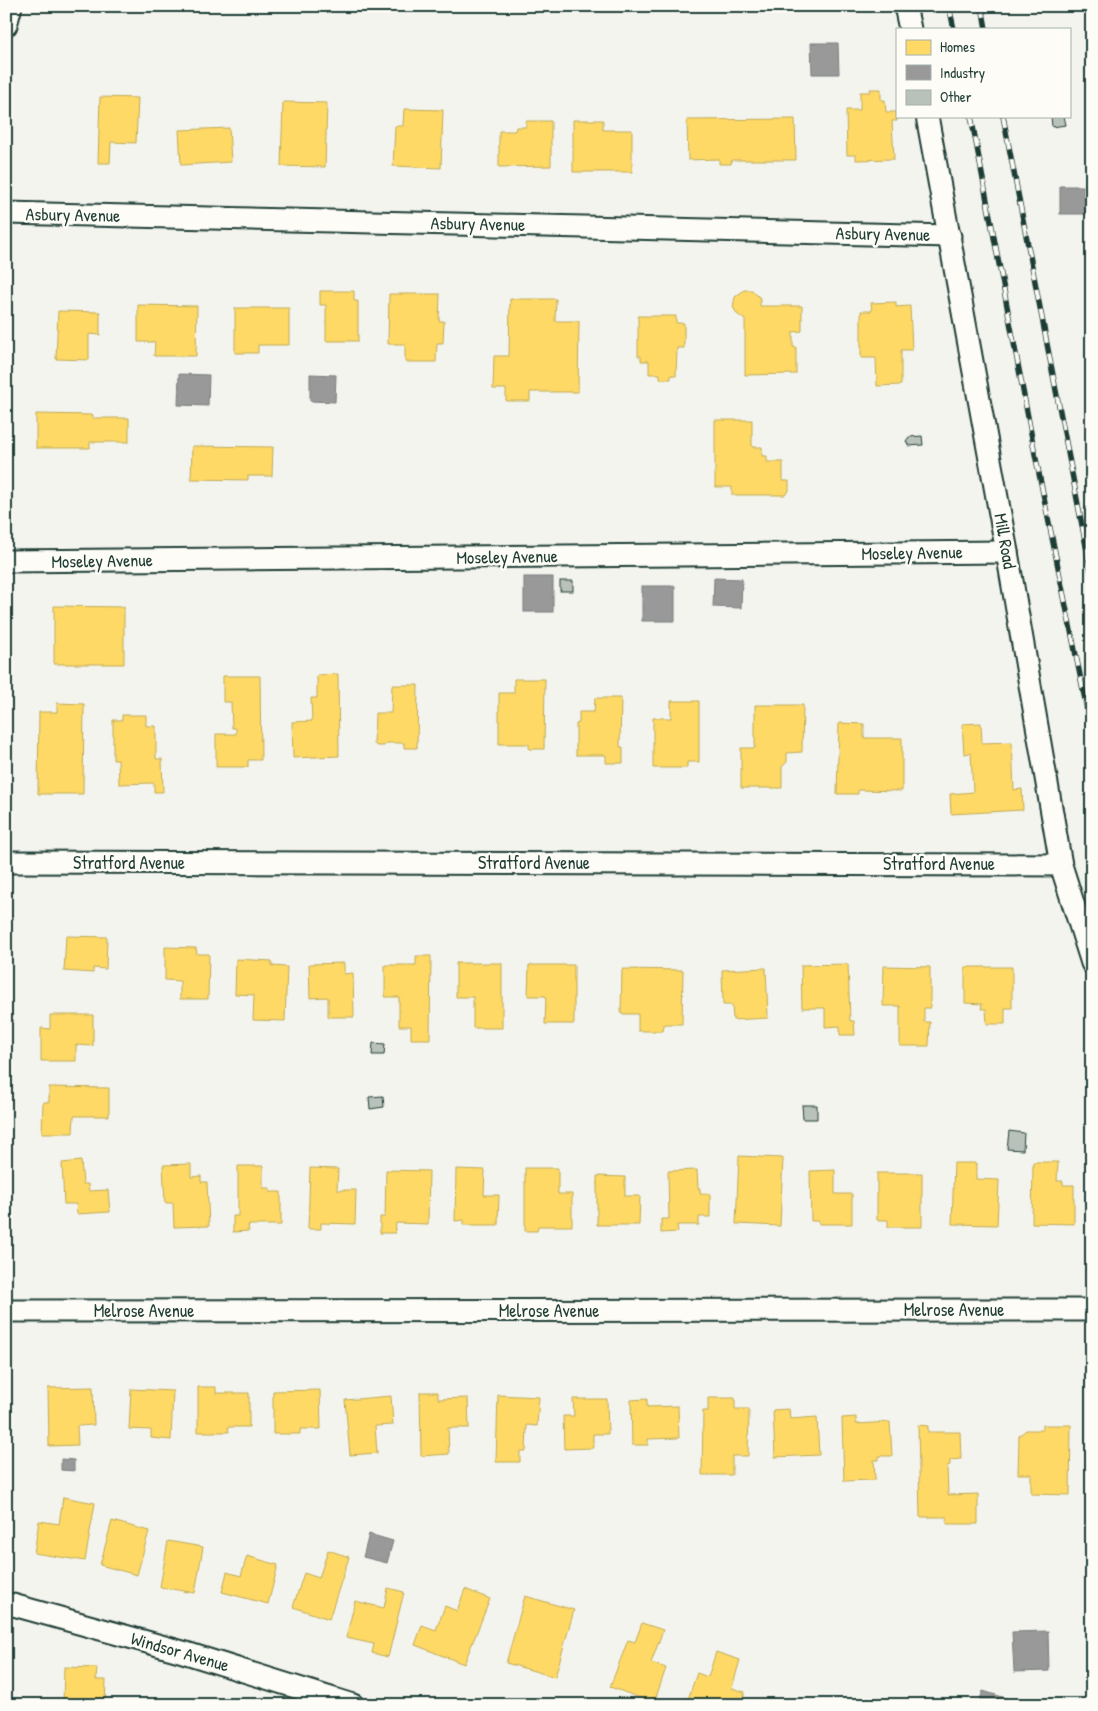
<svg xmlns="http://www.w3.org/2000/svg" width="1098" height="1711" viewBox="0 0 1098 1711" font-family="'Patrick Hand',sans-serif">
<style>
.homes{fill:#ffd966;stroke:#bcaa57}
.industry{fill:#999;stroke:#747d7b}
.building{fill:#b9c1bb;stroke:#1f3d34}
.lines{fill:none;stroke-linecap:round;stroke-linejoin:round}
.minor-casing{stroke:#1f3d34;stroke-width:25}
.minor{stroke:#fdfcf7;stroke-width:21}
.rail-casing{stroke:#1f3d34;stroke-width:5.5}
.rail{stroke:#fdfcf7;stroke-width:4;stroke-dasharray:11;stroke-linecap:butt}
.labels{text-anchor:middle;stroke-width:5;stroke-linejoin:round;paint-order:stroke}
.street-label{font-size:18px;fill:#1f3d34;stroke:#fdfcf7}
</style>
<rect width="100%" height="100%" fill="#f4f4ef"/>
<filter id="ink" filterUnits="userSpaceOnUse"><feTurbulence type="fractalNoise" baseFrequency=".02" numOctaves="2"/><feDisplacementMap in="SourceGraphic" scale="10" xChannelSelector="R" yChannelSelector="G"/><feConvolveMatrix kernelMatrix="1 2 1 2 8 2 1 2 1" color-interpolation-filters="sRGB"/></filter>
<g filter="url(#ink)">
<g class="homes">
<polygon points="870,89 881,89 881,100 885,100 886,112 897,112 897,121 892,121 894,159 856,160 856,155 847,155 846,110 860,110 860,92 870,92"/>
<polygon points="100,97 138,98 136,143 111,142 110,163 98,163"/>
<polygon points="283,102 327,103 325,167 281,166"/>
<polygon points="404,109 443,110 441,168 393,166 395,126 403,126"/>
<polygon points="795,119 796,160 732,160 731,164 719,164 719,159 688,160 687,120"/>
<polygon points="573,120 603,120 603,130 632,130 632,172 573,172"/>
<polygon points="526,121 551,121 551,166 499,167 499,131 515,131 516,127 526,127"/>
<polygon points="229,128 231,162 181,165 179,130"/>
<polygon points="744,290 752,290 760,298 760,306 802,306 802,331 793,332 793,347 796,347 796,374 745,375 745,320 737,314 733,307 735,297"/>
<polygon points="320,291 354,291 354,301 358,301 358,341 326,341 326,305 320,305"/>
<polygon points="389,294 440,294 439,321 444,321 443,343 437,343 436,362 405,362 405,344 388,344"/>
<polygon points="510,299 556,299 555,321 579,321 578,392 530,392 530,401 506,401 506,389 493,389 494,356 509,356"/>
<polygon points="896,302 896,307 910,306 912,350 901,350 901,385 877,386 876,358 861,358 861,311 872,311 871,303"/>
<polygon points="138,305 197,306 196,356 154,356 155,342 138,342"/>
<polygon points="235,308 289,308 289,345 258,345 258,353 235,353"/>
<polygon points="58,311 100,312 100,335 89,334 89,360 56,359"/>
<polygon points="638,316 676,316 676,323 684,323 684,348 677,348 676,376 671,375 671,379 660,379 660,374 649,374 649,361 641,361 641,356 638,356"/>
<polygon points="36,414 93,415 92,418 129,418 129,442 90,442 90,448 36,448"/>
<polygon points="715,420 752,420 752,447 762,447 762,456 767,456 767,462 783,462 783,481 789,481 789,491 785,495 732,495 732,487 715,487"/>
<polygon points="192,446 273,447 272,476 248,476 248,480 191,479"/>
<polygon points="54,606 124,607 124,664 54,664"/>
<polygon points="338,674 339,756 293,758 292,722 312,721 311,698 317,698 317,675"/>
<polygon points="223,676 260,676 261,760 248,760 248,767 216,767 216,734 236,734 236,728 232,728 231,702 223,702"/>
<polygon points="514,679 545,679 544,749 529,749 529,744 499,744 499,693 514,693"/>
<polygon points="392,685 418,685 417,748 404,748 404,743 387,743 384,746 377,746 374,744 375,713 391,713"/>
<polygon points="595,698 621,698 620,747 623,747 623,763 606,763 606,755 576,755 576,724 579,723 579,712 594,712"/>
<polygon points="671,701 699,701 699,762 687,762 687,768 653,768 653,718 671,718"/>
<polygon points="57,703 84,704 83,794 38,794 39,712 57,712"/>
<polygon points="755,705 803,705 802,752 787,753 787,762 782,767 782,788 741,788 741,748 755,748"/>
<polygon points="122,715 146,715 146,726 156,726 156,759 162,759 163,792 154,792 154,783 119,784 118,760 113,760 113,720 122,720"/>
<polygon points="839,723 864,724 864,738 902,738 902,791 858,790 858,794 837,794"/>
<polygon points="981,723 982,743 1012,742 1014,790 1022,789 1023,810 951,814 950,794 973,792 971,753 964,754 962,724"/>
<polygon points="66,936 107,937 106,969 93,968 93,973 64,971"/>
<polygon points="165,947 196,948 197,954 209,954 208,999 180,999 180,981 165,980"/>
<polygon points="416,956 431,956 430,1039 411,1039 411,1026 399,1026 399,997 385,997 385,965 416,965"/>
<polygon points="236,959 272,961 272,966 287,967 285,1021 253,1020 254,995 235,994"/>
<polygon points="344,963 344,974 353,973 354,1017 328,1017 328,997 310,998 309,964"/>
<polygon points="456,963 502,963 502,1028 473,1028 473,997 456,997"/>
<polygon points="848,964 850,1021 854,1021 855,1035 840,1035 840,1026 825,1027 825,1008 802,1008 801,965"/>
<polygon points="529,965 574,965 574,1024 545,1024 546,996 528,996"/>
<polygon points="884,966 930,967 930,1008 924,1008 924,1022 930,1022 929,1046 900,1046 900,1006 883,1006"/>
<polygon points="965,967 1012,967 1012,1008 1005,1008 1005,1024 987,1024 986,1009 981,1009 982,1004 965,1003"/>
<polygon points="766,968 768,1018 733,1020 732,1005 723,1005 722,970"/>
<polygon points="622,969 683,970 682,1024 664,1024 663,1031 638,1031 638,1014 621,1014"/>
<polygon points="50,1015 93,1015 93,1046 76,1045 76,1061 41,1061 41,1028 50,1029"/>
<polygon points="49,1087 109,1088 109,1116 74,1116 73,1133 42,1133 43,1102 49,1102"/>
<polygon points="739,1156 783,1158 780,1226 736,1224"/>
<polygon points="81,1161 83,1184 88,1184 89,1191 108,1190 110,1212 77,1214 76,1204 64,1204 62,1163"/>
<polygon points="1033,1162 1058,1162 1057,1181 1063,1181 1063,1185 1074,1185 1074,1224 1032,1223"/>
<polygon points="954,1163 976,1163 976,1179 999,1180 997,1225 952,1224"/>
<polygon points="191,1164 191,1177 201,1176 201,1182 207,1182 209,1226 174,1227 173,1203 165,1203 163,1165"/>
<polygon points="238,1166 263,1166 263,1188 270,1188 270,1192 281,1192 281,1225 248,1225 249,1231 233,1232 233,1216 238,1216"/>
<polygon points="310,1168 338,1169 337,1190 356,1190 355,1224 321,1223 321,1229 308,1229"/>
<polygon points="525,1168 558,1168 558,1194 572,1194 572,1226 538,1226 537,1231 525,1231"/>
<polygon points="456,1169 485,1170 484,1195 499,1195 498,1225 464,1225 464,1220 455,1221"/>
<polygon points="386,1170 429,1171 428,1224 396,1223 395,1233 380,1233 380,1217 385,1217"/>
<polygon points="697,1170 698,1188 700,1188 700,1194 710,1194 710,1217 699,1217 699,1225 677,1225 678,1232 661,1233 661,1219 669,1219 668,1171"/>
<polygon points="835,1170 835,1194 852,1194 852,1224 819,1224 819,1221 811,1221 810,1171"/>
<polygon points="877,1173 922,1173 922,1227 888,1227 888,1220 877,1220"/>
<polygon points="597,1176 625,1177 625,1196 640,1196 639,1225 597,1225"/>
<polygon points="93,1387 94,1425 77,1426 78,1445 49,1446 48,1388"/>
<polygon points="198,1387 216,1387 216,1393 249,1393 249,1427 228,1427 229,1432 198,1432"/>
<polygon points="131,1389 173,1391 171,1440 151,1438 151,1430 129,1429"/>
<polygon points="320,1390 321,1429 300,1429 300,1434 273,1434 273,1391"/>
<polygon points="420,1392 438,1392 438,1399 468,1398 469,1428 448,1428 449,1454 421,1456"/>
<polygon points="498,1395 539,1397 537,1426 527,1425 526,1451 520,1451 520,1462 496,1462"/>
<polygon points="391,1396 393,1425 375,1426 377,1453 350,1455 345,1400"/>
<polygon points="708,1398 735,1398 735,1409 749,1409 748,1456 732,1456 732,1475 702,1475 703,1411 708,1411"/>
<polygon points="573,1399 607,1399 608,1434 593,1434 593,1448 564,1449 563,1416 574,1416"/>
<polygon points="647,1399 647,1407 678,1406 679,1438 648,1439 648,1445 632,1445 631,1400"/>
<polygon points="789,1409 790,1419 817,1417 819,1455 775,1457 773,1410"/>
<polygon points="856,1417 856,1424 890,1422 892,1456 879,1456 879,1460 874,1460 875,1480 844,1481 842,1418"/>
<polygon points="918,1425 928,1426 928,1432 960,1432 961,1459 950,1460 950,1465 947,1466 948,1495 978,1494 978,1524 947,1524 947,1517 920,1517"/>
<polygon points="1043,1425 1071,1425 1070,1495 1031,1494 1031,1474 1018,1474 1019,1436 1026,1430 1043,1430"/>
<polygon points="63,1497 95,1503 85,1561 34,1553 39,1521 59,1524"/>
<polygon points="112,1521 149,1531 137,1575 100,1565"/>
<polygon points="168,1541 203,1547 195,1593 160,1587"/>
<polygon points="328,1550 349,1557 329,1619 293,1607 304,1573 319,1578"/>
<polygon points="247,1556 278,1565 268,1604 222,1592 227,1572 241,1576"/>
<polygon points="388,1588 404,1592 388,1657 372,1653 374,1644 346,1638 355,1601 384,1608"/>
<polygon points="465,1589 490,1599 464,1664 415,1645 422,1625 436,1630 445,1606 457,1611"/>
<polygon points="525,1596 574,1610 555,1677 506,1663"/>
<polygon points="642,1623 663,1630 651,1663 666,1668 654,1703 610,1687 628,1640 635,1642"/>
<polygon points="716,1652 740,1660 732,1688 745,1692 741,1705 686,1705 697,1673 708,1677"/>
<polygon points="64,1667 97,1668 96,1680 106,1680 105,1705 63,1705"/>
<polygon points="775,1699 792,1705 773,1705"/>
</g>
<g class="industry">
<polygon points="811,43 838,43 839,74 812,74"/>
<rect x="1060" y="186" width="32" height="28"/>
<polygon points="179,374 209,375 208,406 178,405"/>
<polygon points="310,374 336,375 335,402 310,401"/>
<rect x="524" y="577" width="29" height="35"/>
<polygon points="714,578 742,579 741,608 713,607"/>
<rect x="642" y="586" width="33" height="35"/>
<polygon points="61,1459 74,1460 74,1471 61,1470"/>
<polygon points="369,1534 393,1541 387,1563 363,1557"/>
<polygon points="1048,1631 1049,1671 1014,1672 1012,1632"/>
<polygon points="983,1691 1009,1699 1007,1705 978,1705"/>
</g>
<g class="building">
<polygon points="1051,116 1064,116 1066,125 1052,127"/>
<polygon points="922,436 923,445 909,446 906,441 909,437"/>
<rect x="560" y="581" width="13" height="10"/>
<polygon points="373,1043 385,1044 384,1055 372,1055"/>
<polygon points="383,1096 384,1107 370,1109 369,1097"/>
<polygon points="802,1105 817,1105 817,1119 803,1119"/>
<polygon points="1009,1131 1024,1133 1023,1150 1007,1149"/>
</g>
<g class="lines">
<g class="minor-casing">
<g id="minor">
<polyline points="905,6 910,29"/>
<polyline points="6,25 11,6"/>
<polyline points="927,116 1007,552 1061,865 1092,963"/>
<polyline points="6,213 950,236"/>
<polyline points="6,561 1007,552"/>
<polyline points="6,862 1061,865"/>
<polyline points="6,1311 1092,1310"/>
<polyline points="6,1603 183,1652 353,1705"/>
</g>
</g>
<use href="#minor" class="minor"/>
<g class="rail-casing">
<g id="rail">
<polyline points="949,6 954,29"/>
<polyline points="982,6 986,29"/>
<polyline points="971,116 1035,454 1092,734"/>
<polyline points="1003,116 1092,577"/>
</g>
</g>
<use href="#rail" class="rail"/>
</g>
</g>
<g class="labels">
<g class="street-label">
<text transform="translate(73 215) rotate(1)" y="6">Asbury Avenue</text>
<text transform="translate(478 224) rotate(1)" y="6">Asbury Avenue</text>
<text transform="translate(883 234) rotate(1)" y="6">Asbury Avenue</text>
<text transform="translate(1005 541) rotate(80)" y="6">Mill Road</text>
<text transform="translate(912 553) rotate(-1)" y="6">Moseley Avenue</text>
<text transform="translate(507 557) rotate(-1)" y="6">Moseley Avenue</text>
<text transform="translate(102 561) rotate(-1)" y="6">Moseley Avenue</text>
<text x="129" y="869">Stratford Avenue</text>
<text x="534" y="869">Stratford Avenue</text>
<text x="939" y="870">Stratford Avenue</text>
<text x="954" y="1316">Melrose Avenue</text>
<text x="144" y="1317">Melrose Avenue</text>
<text x="549" y="1317">Melrose Avenue</text>
<text transform="translate(180 1652) rotate(16)" y="6">Windsor Avenue</text>
</g>
</g>
<rect width="1098" height="1711" fill="none" stroke="#fdfcf7" stroke-width="25"/>
<rect x="12" y="12" width="1073" height="1686" fill="none" stroke="#1f3d34" stroke-width="2" filter="url(#ink)"/>
<rect x="896" y="28" width="175" height="90" fill="#fdfcf7" stroke="#a4b0a9"/>
<rect x="906" y="40" width="25" height="15" fill="#ffd966" stroke="#a4b0a9"/>
<text x="940" y="52" font-size="15" fill="#1f3d34">Homes</text>
<rect x="906" y="65" width="25" height="15" fill="#999999" stroke="#a4b0a9"/>
<text x="940" y="78" font-size="15" fill="#1f3d34">Industry</text>
<rect x="906" y="90" width="25" height="15" fill="#b9c1bb" stroke="#a4b0a9"/>
<text x="940" y="102" font-size="15" fill="#1f3d34">Other</text>
</svg>
